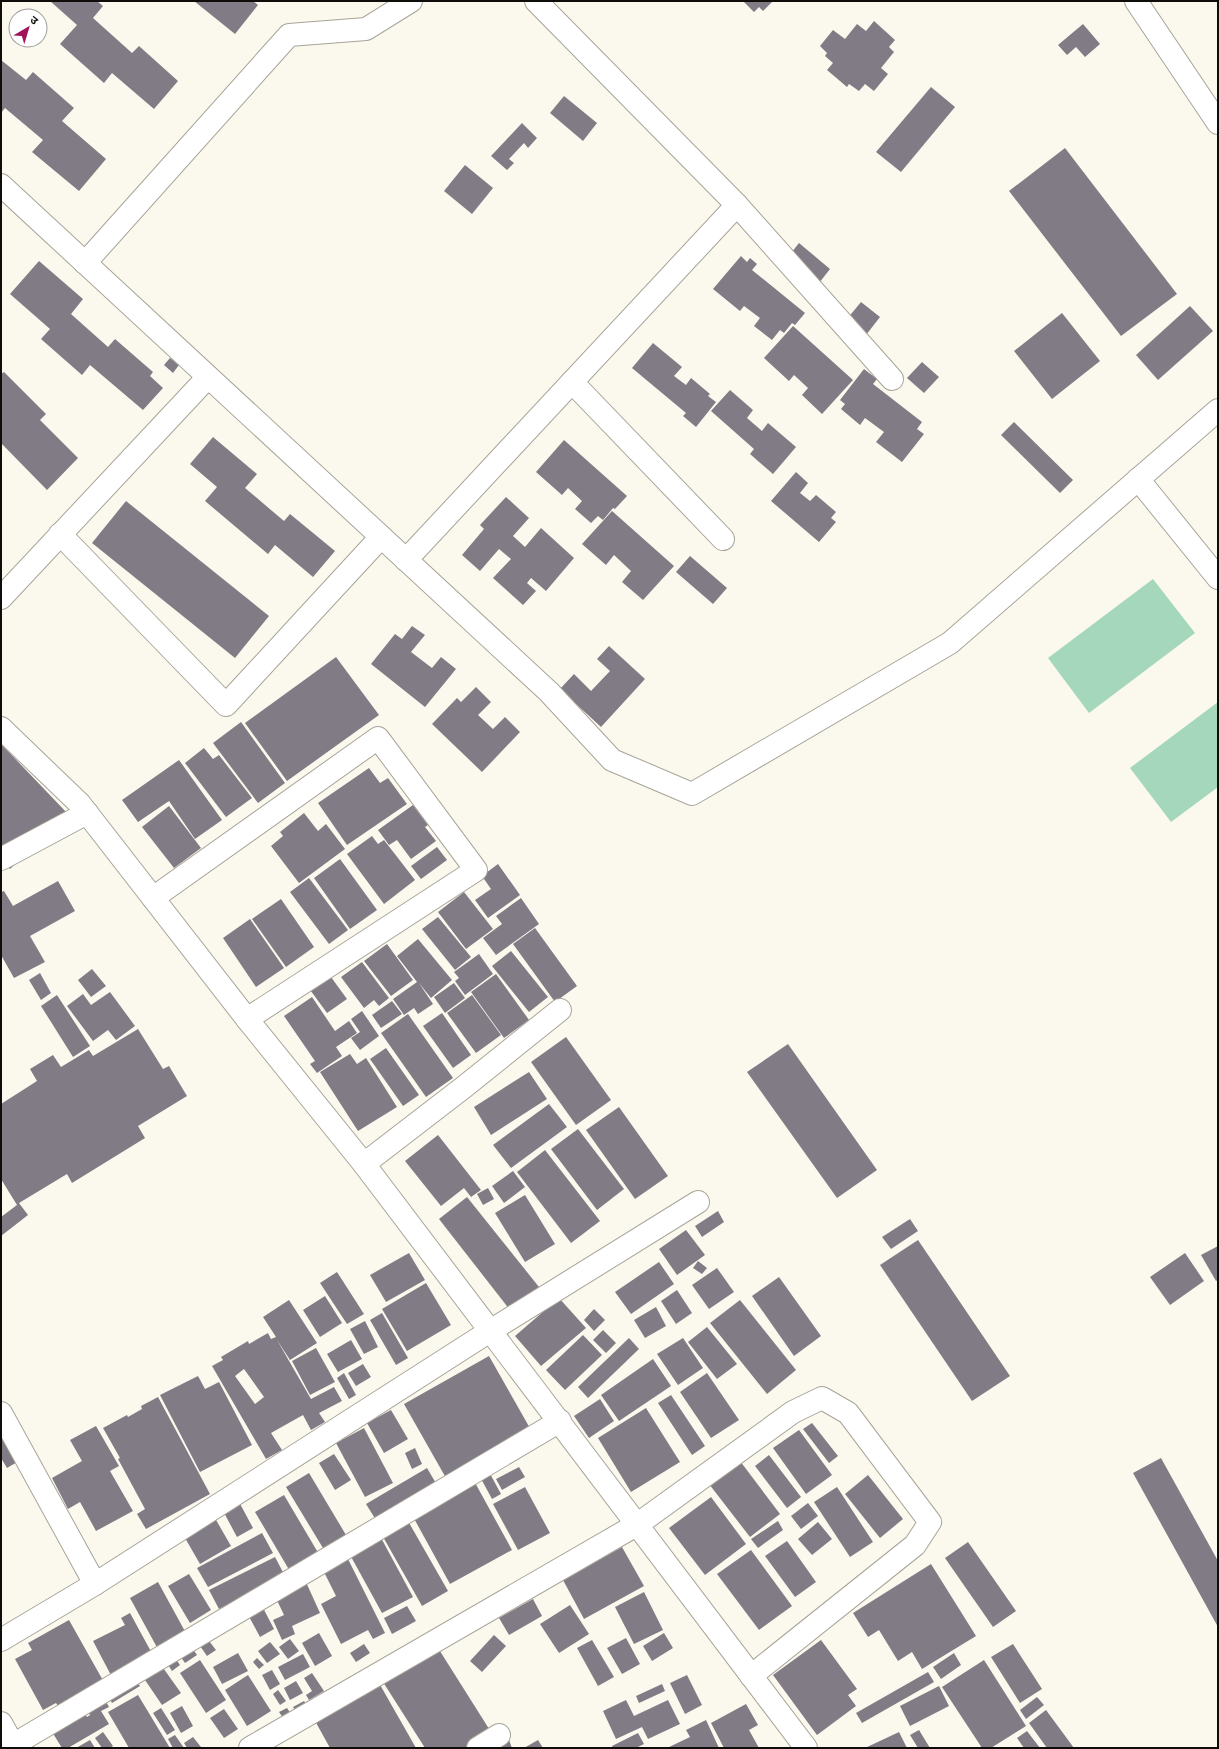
<svg xmlns="http://www.w3.org/2000/svg" width="1219" height="1749" viewBox="0 0 1219 1749" font-family="Rubik,'Noto Sans Devanagari',sans-serif">
<style>
.green{fill:#a4d7bb}
.building{fill:#817b85;fill-rule:evenodd}
.lines{fill:none;stroke-linecap:round;stroke-linejoin:round}
.minor-casing{stroke:#a7a499;stroke-width:24}
.minor{stroke:#fff;stroke-width:22}
</style>
<rect width="100%" height="100%" fill="#fbf9ed"/>
<g class="green">
<polygon points="1153,579 1195,633 1089,713 1048,658"/>
<polygon points="1218,702 1218,787 1171,822 1130,768"/>
</g>
<g class="building">
<polygon points="50,1 97,1 103,6 93,18 132,53 139,46 178,81 154,109 112,73 104,83 60,44 77,25"/>
<polygon points="194,1 253,1 258,5 235,34"/>
<polygon points="743,1 773,1 763,11 759,7 754,12"/>
<polygon points="874,21 895,40 889,47 894,52 881,68 888,74 874,91 865,84 859,91 849,84 847,87 827,70 833,63 825,56 827,53 820,46 833,30 845,39 857,24 866,31"/>
<polygon points="1083,24 1100,44 1085,57 1076,47 1067,55 1058,45"/>
<polygon points="1,60 26,80 33,72 74,108 62,121 106,159 79,191 32,152 43,140 5,108 1,113"/>
<polygon points="931,87 955,107 901,172 876,152"/>
<polygon points="564,96 597,123 583,141 550,113"/>
<polygon points="522,123 537,138 528,148 524,143 509,159 514,163 507,170 491,156"/>
<polygon points="1065,148 1177,294 1121,336 1009,191"/>
<polygon points="465,165 493,188 472,214 444,191"/>
<polygon points="799,243 830,269 816,287 784,262"/>
<polygon points="741,256 747,262 750,258 757,264 752,270 805,313 795,325 792,323 784,333 780,330 772,340 754,326 760,318 744,306 740,311 713,289"/>
<polygon points="39,261 83,299 71,314 108,347 115,339 153,372 150,376 163,388 143,410 90,365 82,375 41,339 50,329 10,294"/>
<polygon points="861,302 880,317 866,335 847,319"/>
<polygon points="1190,306 1213,331 1158,380 1136,355"/>
<polygon points="1062,313 1100,361 1052,399 1014,351"/>
<polygon points="793,326 853,380 822,414 802,395 808,388 794,375 789,381 764,358"/>
<polygon points="653,343 682,367 674,376 686,385 691,378 710,394 708,396 716,402 696,427 683,416 686,413 632,368"/>
<polygon points="170,358 179,365 173,373 164,365"/>
<polygon points="922,362 939,377 924,393 907,378"/>
<polygon points="864,369 877,379 873,384 922,422 917,429 924,434 902,462 876,442 884,432 865,418 860,425 841,409 845,404 840,400"/>
<polygon points="4,372 46,414 40,420 78,458 47,490 1,443 1,374"/>
<polygon points="730,390 753,410 747,418 762,431 768,423 796,447 773,474 750,454 754,449 711,411"/>
<polygon points="1014,422 1073,480 1060,493 1001,435"/>
<polygon points="213,437 257,474 245,488 284,521 290,514 335,551 313,577 275,545 268,554 205,501 217,487 190,464"/>
<polygon points="564,440 627,496 615,509 613,508 603,520 598,516 591,523 575,509 582,501 568,488 562,495 536,472"/>
<polygon points="796,472 808,483 800,493 810,501 816,495 836,512 831,518 836,522 819,542 771,501"/>
<polygon points="506,497 529,518 513,536 525,547 541,528 574,558 546,591 531,578 527,583 536,591 523,605 493,578 511,559 499,549 480,571 462,555 484,529 480,525"/>
<polygon points="126,501 269,616 235,658 92,543"/>
<polygon points="612,511 674,566 643,600 622,582 631,571 614,555 606,565 582,544"/>
<polygon points="690,556 727,588 713,604 676,572"/>
<polygon points="412,626 425,635 411,652 432,668 441,657 456,669 425,707 371,664 395,634 402,639"/>
<polygon points="609,646 645,679 601,727 560,689 574,674 591,691 610,671 597,659"/>
<polygon points="336,657 379,715 287,781 245,723"/>
<polygon points="476,687 491,702 478,715 493,729 505,717 520,732 482,772 432,724 457,698 461,702"/>
<polygon points="241,722 285,783 258,803 213,743"/>
<polygon points="1,744 68,814 10,869 1,860"/>
<polygon points="204,748 213,759 219,755 252,798 226,817 185,763"/>
<polygon points="179,760 222,820 195,839 169,801 138,822 122,800"/>
<polygon points="369,768 380,783 388,778 407,804 347,845 318,803"/>
<polygon points="413,805 428,825 425,827 436,841 411,859 397,840 389,845 378,830"/>
<polygon points="169,806 201,848 174,868 142,827"/>
<polygon points="304,813 318,831 326,824 345,849 299,883 271,846 283,836 280,832"/>
<polygon points="372,836 378,844 384,840 415,880 384,904 347,854"/>
<polygon points="437,847 447,860 421,879 411,866"/>
<polygon points="340,859 377,910 350,929 314,878"/>
<polygon points="498,864 520,895 488,918 475,900 491,889 482,876"/>
<polygon points="309,878 348,930 329,944 290,892"/>
<polygon points="58,881 75,911 30,936 45,962 14,978 1,955 1,892 4,891 13,906"/>
<polygon points="464,892 493,929 466,949 438,912"/>
<polygon points="521,898 539,924 496,955 483,938 502,924 496,916"/>
<polygon points="281,899 314,947 286,967 252,919"/>
<polygon points="438,917 471,957 455,970 422,929"/>
<polygon points="250,919 284,968 256,987 223,938"/>
<polygon points="535,928 577,986 555,1002 513,944"/>
<polygon points="418,939 452,980 431,998 419,983 433,1004 418,1014 414,1008 404,1015 393,999 417,982 397,956"/>
<polygon points="387,944 413,980 391,996 364,961"/>
<polygon points="511,951 548,997 529,1012 492,966"/>
<polygon points="479,954 493,974 465,995 455,981 459,978 454,972"/>
<polygon points="362,962 389,998 379,1006 374,1000 364,1008 341,977"/>
<polygon points="92,969 106,986 91,997 78,980"/>
<polygon points="40,973 51,993 41,1000 29,980"/>
<polygon points="328,973 347,999 327,1013 308,987"/>
<polygon points="496,974 529,1020 504,1038 471,992"/>
<polygon points="454,983 465,998 445,1013 434,997"/>
<polygon points="110,992 135,1026 116,1040 108,1030 93,1041 67,1006 83,994 91,1005"/>
<polygon points="57,995 90,1046 73,1057 41,1006"/>
<polygon points="472,995 501,1035 476,1053 447,1013"/>
<polygon points="312,997 335,1031 349,1021 357,1033 336,1047 342,1056 317,1073 310,1064 315,1061 284,1016"/>
<polygon points="392,1001 402,1014 381,1028 372,1015"/>
<polygon points="362,1011 379,1036 360,1050 351,1038 360,1032 351,1019"/>
<polygon points="442,1013 471,1055 453,1068 423,1026"/>
<polygon points="408,1014 453,1078 426,1097 381,1033"/>
<polygon points="138,1029 163,1069 169,1066 187,1096 138,1126 145,1138 72,1183 67,1174 19,1203 28,1215 1,1236 1,1217 17,1205 1,1179 1,1104 37,1081 30,1069 53,1055 61,1067 89,1050 93,1056"/>
<polygon points="566,1037 611,1100 576,1125 531,1062"/>
<polygon points="788,1044 877,1170 837,1198 747,1072"/>
<polygon points="386,1048 419,1095 403,1106 370,1059"/>
<polygon points="350,1054 357,1064 366,1058 397,1107 358,1131 320,1072"/>
<polygon points="529,1072 547,1099 491,1135 474,1107"/>
<polygon points="549,1104 567,1127 511,1168 493,1145"/>
<polygon points="619,1107 668,1176 635,1199 586,1130"/>
<polygon points="578,1129 624,1189 597,1210 551,1149"/>
<polygon points="438,1135 481,1190 471,1197 464,1188 441,1206 405,1161"/>
<polygon points="545,1150 600,1221 571,1243 517,1172"/>
<polygon points="513,1171 525,1187 504,1203 492,1186"/>
<polygon points="488,1188 494,1199 483,1205 477,1194"/>
<polygon points="525,1195 555,1244 525,1262 495,1213"/>
<polygon points="467,1197 539,1287 510,1310 439,1219"/>
<polygon points="718,1211 724,1222 702,1237 695,1226"/>
<polygon points="910,1219 918,1231 891,1249 882,1237"/>
<polygon points="686,1230 705,1255 677,1275 659,1249"/>
<polygon points="918,1240 1010,1376 972,1401 880,1265"/>
<polygon points="1218,1246 1218,1280 1216,1281 1201,1255"/>
<polygon points="409,1253 425,1280 386,1302 370,1275"/>
<polygon points="1185,1253 1204,1281 1170,1305 1150,1277"/>
<polygon points="698,1261 707,1268 702,1274 693,1268"/>
<polygon points="659,1262 674,1284 631,1314 615,1292"/>
<polygon points="717,1268 734,1292 709,1309 692,1285"/>
<polygon points="337,1272 364,1314 347,1324 320,1283"/>
<polygon points="779,1277 821,1336 794,1356 752,1296"/>
<polygon points="426,1283 451,1325 407,1351 382,1309"/>
<polygon points="677,1290 692,1313 676,1324 661,1301"/>
<polygon points="325,1296 342,1323 320,1337 303,1310"/>
<polygon points="559,1298 586,1328 541,1366 515,1336"/>
<path d="M 289,1300 L 317,1343 L 290,1360 L 277,1340 L 311,1399 L 334,1387 L 342,1401 L 319,1413 L 325,1422 L 311,1430 L 303,1415 L 271,1433 L 282,1450 L 266,1459 L 212,1366 L 223,1360 L 221,1357 L 248,1341 L 249,1344 L 268,1333 L 271,1339 L 276,1337 L 263,1317 ZM 244,1369 L 264,1397 L 255,1404 L 235,1376 Z"/>
<polygon points="740,1300 796,1370 767,1394 710,1323"/>
<polygon points="656,1307 666,1326 645,1338 634,1320"/>
<polygon points="594,1309 605,1320 594,1331 584,1320"/>
<polygon points="382,1313 408,1358 396,1365 370,1320"/>
<polygon points="365,1321 378,1347 364,1354 350,1329"/>
<polygon points="707,1327 737,1364 717,1379 688,1342"/>
<polygon points="603,1330 616,1343 606,1353 593,1340"/>
<polygon points="583,1335 602,1355 565,1390 546,1370"/>
<polygon points="629,1338 639,1349 588,1398 578,1387"/>
<polygon points="683,1338 703,1368 678,1385 657,1354"/>
<polygon points="351,1340 362,1359 338,1372 327,1354"/>
<polygon points="316,1348 335,1382 310,1395 292,1361"/>
<polygon points="489,1356 531,1430 446,1478 404,1404"/>
<polygon points="653,1359 671,1386 619,1421 601,1395"/>
<polygon points="363,1364 371,1377 356,1386 348,1373"/>
<polygon points="344,1373 356,1395 349,1399 337,1378"/>
<polygon points="707,1373 739,1420 711,1438 680,1392"/>
<polygon points="198,1376 205,1389 219,1382 252,1445 200,1472 160,1395"/>
<polygon points="671,1395 705,1446 692,1455 658,1403"/>
<polygon points="158,1397 210,1494 146,1529 137,1514 145,1509 118,1459 120,1458 103,1428 127,1415 128,1417 142,1409 141,1406"/>
<polygon points="600,1399 614,1421 589,1438 574,1416"/>
<polygon points="646,1408 680,1462 631,1492 598,1438"/>
<polygon points="391,1410 408,1439 384,1453 367,1423"/>
<polygon points="812,1423 838,1456 829,1463 803,1429"/>
<polygon points="96,1426 119,1466 110,1471 133,1511 96,1531 80,1502 68,1509 52,1478 82,1461 70,1440"/>
<polygon points="364,1428 393,1483 365,1497 336,1443"/>
<polygon points="799,1430 832,1475 806,1494 773,1448"/>
<polygon points="10,1434 24,1458 7,1468 1,1458 1,1439"/>
<polygon points="415,1448 422,1464 412,1469 405,1453"/>
<polygon points="334,1454 351,1480 335,1490 319,1463"/>
<polygon points="769,1455 801,1497 787,1508 755,1466"/>
<polygon points="1161,1458 1218,1561 1218,1627 1133,1473"/>
<polygon points="740,1461 780,1514 750,1537 709,1484"/>
<polygon points="519,1467 525,1477 502,1490 496,1479"/>
<polygon points="427,1468 437,1485 376,1520 366,1504"/>
<polygon points="488,1470 501,1494 492,1499 479,1475"/>
<polygon points="309,1473 349,1540 326,1553 286,1487"/>
<polygon points="868,1475 903,1519 880,1538 845,1494"/>
<polygon points="473,1479 512,1550 450,1584 411,1513"/>
<polygon points="525,1487 550,1533 518,1550 493,1504"/>
<polygon points="837,1487 873,1542 850,1557 814,1502"/>
<polygon points="284,1495 320,1556 291,1573 255,1512"/>
<polygon points="711,1497 746,1544 705,1575 669,1528"/>
<polygon points="238,1500 253,1528 237,1537 222,1509"/>
<polygon points="808,1503 818,1516 801,1529 791,1516"/>
<polygon points="212,1513 231,1546 200,1564 181,1531"/>
<polygon points="408,1521 448,1591 422,1606 382,1535"/>
<polygon points="778,1521 783,1530 758,1548 751,1539"/>
<polygon points="818,1522 832,1539 812,1555 798,1539"/>
<polygon points="262,1533 273,1553 208,1587 197,1568"/>
<polygon points="380,1536 413,1597 382,1613 349,1553"/>
<polygon points="787,1541 816,1582 795,1597 765,1556"/>
<polygon points="968,1542 1016,1611 993,1627 945,1558"/>
<polygon points="622,1547 644,1586 584,1619 563,1580"/>
<polygon points="751,1550 792,1606 759,1630 717,1574"/>
<polygon points="275,1557 285,1576 219,1609 209,1590"/>
<polygon points="348,1559 385,1633 373,1639 368,1630 341,1644 321,1604 336,1596 324,1572"/>
<polygon points="931,1564 976,1636 922,1669 912,1652 898,1661 879,1630 868,1637 853,1613"/>
<polygon points="189,1574 211,1610 190,1623 168,1586"/>
<polygon points="305,1580 320,1613 292,1626 295,1634 282,1640 273,1620 284,1615 274,1594"/>
<polygon points="158,1582 187,1635 159,1651 130,1598"/>
<polygon points="644,1592 663,1630 634,1644 615,1607"/>
<polygon points="533,1599 542,1616 509,1635 499,1618"/>
<polygon points="261,1604 274,1629 260,1637 246,1611"/>
<polygon points="570,1605 589,1634 559,1653 540,1624"/>
<polygon points="407,1606 416,1621 392,1634 384,1618"/>
<polygon points="130,1613 154,1657 113,1679 93,1641 125,1625 121,1618"/>
<polygon points="69,1620 105,1684 60,1709 56,1703 43,1710 15,1659 32,1650 28,1643"/>
<polygon points="319,1633 332,1656 315,1666 302,1643"/>
<polygon points="664,1633 673,1648 652,1661 643,1646"/>
<polygon points="494,1635 506,1646 482,1672 470,1661"/>
<polygon points="206,1637 216,1650 207,1656 198,1643"/>
<polygon points="626,1638 640,1664 622,1674 607,1648"/>
<polygon points="290,1639 299,1651 288,1659 279,1647"/>
<polygon points="592,1640 614,1677 598,1686 577,1648"/>
<polygon points="821,1640 857,1689 848,1695 856,1706 817,1735 773,1675"/>
<polygon points="270,1642 280,1654 267,1663 258,1651"/>
<polygon points="364,1644 370,1653 356,1662 350,1653"/>
<polygon points="1013,1644 1042,1689 1020,1703 991,1657"/>
<polygon points="190,1645 197,1655 185,1663 178,1653"/>
<polygon points="438,1648 491,1732 466,1748 425,1748 383,1682"/>
<polygon points="238,1653 248,1671 222,1684 213,1667"/>
<polygon points="954,1653 961,1665 941,1679 933,1667"/>
<polygon points="303,1654 310,1667 285,1680 278,1667"/>
<polygon points="173,1655 180,1665 172,1671 165,1660"/>
<polygon points="257,1658 264,1665 259,1669 253,1662"/>
<polygon points="200,1660 226,1700 206,1713 180,1673"/>
<polygon points="984,1660 1026,1726 991,1748 982,1748 942,1687"/>
<polygon points="161,1665 181,1693 162,1705 143,1677"/>
<polygon points="272,1670 280,1684 270,1690 262,1675"/>
<polygon points="928,1672 934,1682 862,1723 856,1713"/>
<polygon points="312,1673 324,1691 309,1700 306,1695 312,1691 304,1678"/>
<polygon points="248,1675 271,1711 247,1726 225,1690"/>
<polygon points="687,1675 702,1705 685,1714 670,1683"/>
<polygon points="134,1678 140,1686 112,1703 107,1694"/>
<polygon points="296,1681 303,1693 290,1700 284,1688"/>
<polygon points="379,1683 416,1748 330,1748 314,1719"/>
<polygon points="662,1684 665,1691 639,1703 636,1696"/>
<polygon points="939,1686 949,1706 910,1726 900,1706"/>
<polygon points="278,1690 286,1701 280,1705 273,1694"/>
<polygon points="138,1695 170,1748 129,1748 108,1712"/>
<polygon points="103,1696 109,1707 101,1711 109,1724 68,1748 62,1748 49,1727 81,1708 87,1717 90,1715 85,1706"/>
<polygon points="1037,1697 1044,1705 1026,1719 1020,1710"/>
<polygon points="626,1700 634,1716 668,1700 680,1724 648,1739 642,1727 616,1739 603,1711"/>
<polygon points="304,1701 309,1709 298,1716 293,1707"/>
<polygon points="746,1704 758,1725 749,1730 759,1748 724,1748 711,1723"/>
<polygon points="182,1706 193,1726 181,1733 170,1713"/>
<polygon points="161,1708 175,1730 167,1735 153,1713"/>
<polygon points="287,1708 293,1717 286,1722 279,1712"/>
<polygon points="224,1709 238,1729 224,1738 210,1718"/>
<polygon points="1046,1710 1074,1748 1047,1748 1029,1723"/>
<polygon points="706,1720 719,1748 667,1748 690,1737 686,1730"/>
<polygon points="919,1730 930,1748 918,1748 910,1735"/>
<polygon points="1027,1731 1040,1748 1024,1748 1017,1738"/>
<polygon points="103,1732 113,1746 110,1748 102,1748 95,1738"/>
<polygon points="899,1732 907,1748 865,1748"/>
<polygon points="638,1733 644,1744 636,1748 613,1748 612,1746"/>
<polygon points="175,1735 184,1748 173,1748 168,1739"/>
<polygon points="193,1737 201,1747 201,1748 187,1748 184,1743"/>
<polygon points="90,1740 95,1748 76,1748"/>
<polygon points="509,1740 512,1748 493,1748"/>
<polygon points="538,1740 543,1748 524,1748"/>
</g>
<g class="lines">
<g class="minor-casing">
<g id="minor">
<polyline points="1136,1 1218,123"/>
<polyline points="1,185 549,692 612,760 692,794 950,643 1218,410"/>
<polyline points="737,205 892,379"/>
<polyline points="85,263 289,35 366,29 411,1"/>
<polyline points="572,382 723,539"/>
<polyline points="1138,479 1218,578"/>
<polyline points="60,534 226,705 381,537"/>
<polyline points="406,560 737,205 536,1"/>
<polyline points="1,598 208,377"/>
<polyline points="1,728 80,804 247,1019 364,1164 806,1748"/>
<polyline points="1,859 87,813"/>
<polyline points="153,898 378,738 476,870 247,1019"/>
<polyline points="364,1164 464,1087 560,1010"/>
<polyline points="1,1413 95,1584"/>
<polyline points="1,1640 95,1584 490,1331 698,1202"/>
<polyline points="1,1723 15,1748"/>
<polyline points="13,1745 560,1421"/>
<polyline points="250,1748 638,1524 793,1412 822,1398 848,1413 930,1522 915,1545 751,1676"/>
<polyline points="478,1748 499,1735"/>
</g>
</g>
<use href="#minor" class="minor"/>
</g>
<rect width="1219" height="1749" fill="none" stroke="#0e0d09" stroke-width="4"/>
<g transform="translate(28 28) rotate(38)"><circle r="19" fill="#ffffff" stroke="#9f9e9d"/>
<path d="M0-3L7 15L0 10L-7 15Z" fill="#a1135a"/>
<text y="-6" font-size="11" font-weight="bold" text-anchor="middle" fill="#0e0d09">उ</text>
</g>
</svg>
